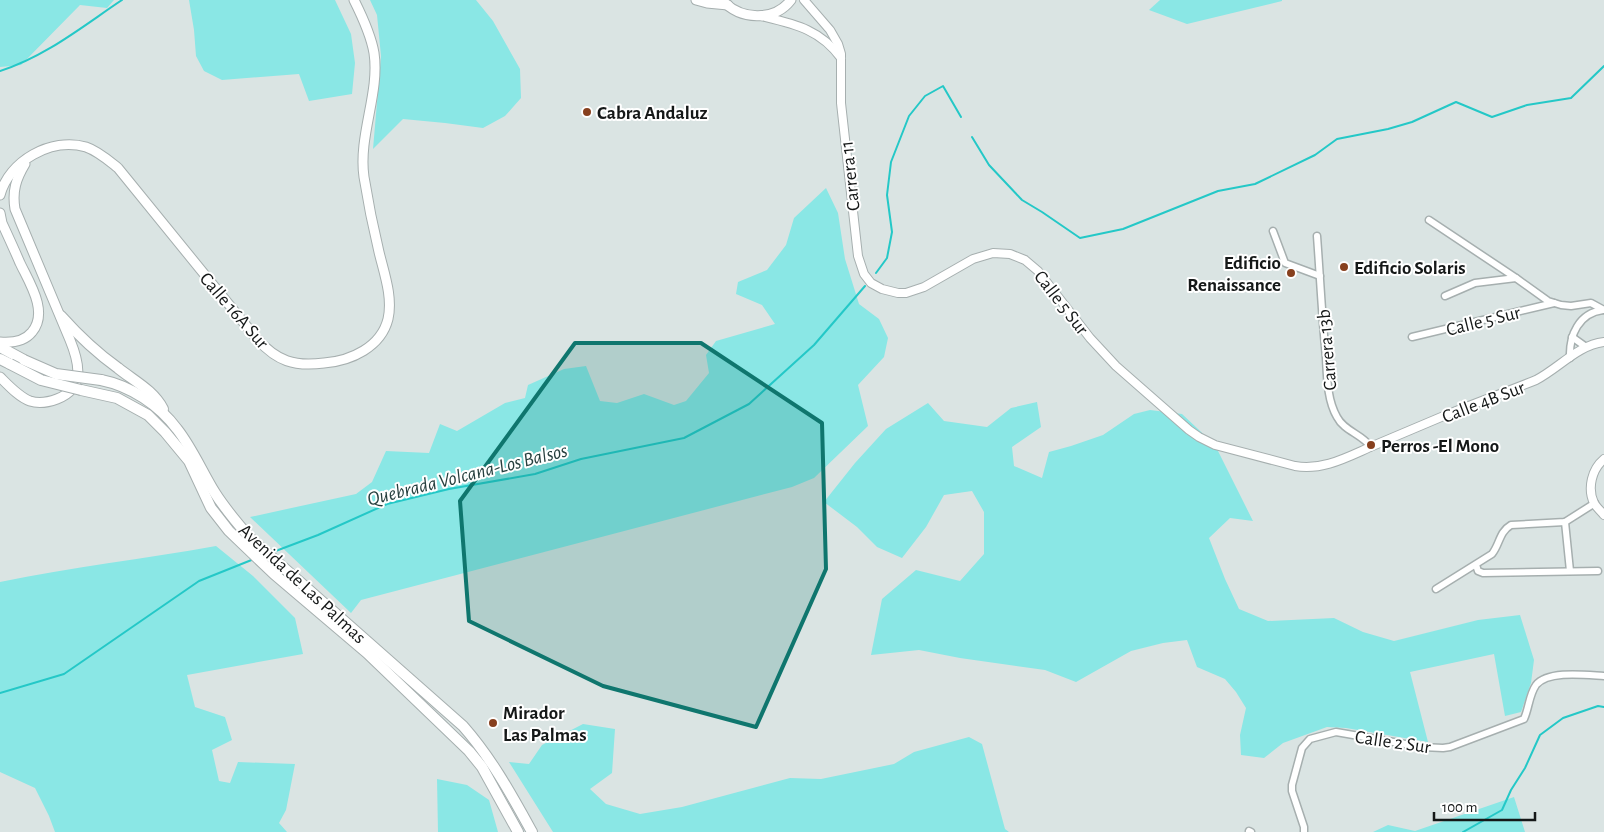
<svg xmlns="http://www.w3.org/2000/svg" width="1604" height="832" viewBox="0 0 1604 832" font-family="'Alegreya Sans',sans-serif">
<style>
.green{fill:#8ae7e5}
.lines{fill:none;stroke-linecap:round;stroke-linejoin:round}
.stream{stroke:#24c8c7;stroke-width:2}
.minor-casing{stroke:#a6afaf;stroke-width:9}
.tertiary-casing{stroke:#a6afaf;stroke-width:10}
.secondary-casing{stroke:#a6afaf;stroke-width:11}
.primary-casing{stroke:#a6afaf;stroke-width:12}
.minor{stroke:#fff;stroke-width:6}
.tertiary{stroke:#fff;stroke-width:8}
.secondary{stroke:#fff;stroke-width:9}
.primary{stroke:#fff;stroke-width:10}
.primary-bridge-casing{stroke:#a6afaf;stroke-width:12;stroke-linecap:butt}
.primary-bridge{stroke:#fff;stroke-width:10}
.marked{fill:#0f766e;fill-opacity:0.2;stroke:#0f766e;stroke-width:4;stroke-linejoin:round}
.poi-dot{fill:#87401e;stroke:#fff;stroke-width:2}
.labels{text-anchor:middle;stroke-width:4;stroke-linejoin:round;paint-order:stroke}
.poi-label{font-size:19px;font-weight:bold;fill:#151818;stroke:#fff;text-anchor:start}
.street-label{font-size:19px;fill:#151818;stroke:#fff}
.water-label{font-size:20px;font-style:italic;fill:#263f3e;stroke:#fff}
</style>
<rect width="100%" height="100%" fill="#dae4e3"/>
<g class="green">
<polygon points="0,0 114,0 107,8 80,5 21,65 0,67"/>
<polygon points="189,0 335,0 351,34 355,63 352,94 309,101 299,74 222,80 204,71 196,56 194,30"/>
<polygon points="370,0 476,0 493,21 520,69 521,98 505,116 483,128 445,123 403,119 373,149 381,56 377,15"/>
<polygon points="1160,0 1282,0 1282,1 1187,24 1149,10"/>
<polygon points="826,188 838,213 845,259 859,304 879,319 888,338 884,357 858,385 868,426 814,478 792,487 361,600 351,613 250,517 356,494 372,482 386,451 429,453 440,424 457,431 505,403 525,398 528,385 564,369 586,366 600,401 617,403 644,394 674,405 686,401 709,373 706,355 716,341 775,324 762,305 736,294 738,282 767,270 786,245 794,218"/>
<polygon points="1037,402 1041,427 1012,447 1014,466 1042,478 1049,452 1071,446 1103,435 1134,414 1150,410 1182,414 1215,445 1253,521 1230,518 1209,538 1225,579 1239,609 1268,621 1334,618 1363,632 1394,641 1478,620 1520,615 1534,660 1531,683 1521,712 1505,716 1494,654 1410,672 1428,742 1346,728 1327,727 1283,743 1264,758 1241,755 1240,735 1246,708 1236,692 1225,679 1197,667 1187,640 1163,643 1131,651 1076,682 1045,670 960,658 919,650 871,655 882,599 916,570 960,581 984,554 984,512 972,491 944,495 926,527 902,558 877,547 857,527 824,502 855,463 886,429 928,403 944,421 987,427 1011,408"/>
<path d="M 216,546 L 253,576 L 295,618 L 303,654 L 187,675 L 195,707 L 225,717 L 232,740 L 212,750 L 219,781 L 230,783 L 238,762 L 295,764 L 286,810 L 279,823 L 287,832 L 55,832 L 49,816 L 35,788 L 0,772 L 0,582 C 71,567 144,559 216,546 Z"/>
<polygon points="583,724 615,729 612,773 590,789 606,804 640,814 682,807 790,778 821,779 894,764 914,752 969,737 982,744 1005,829 1009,832 553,832 509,762 529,764 542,745"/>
<polygon points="437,779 467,785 489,800 498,832 438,832"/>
<polygon points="1514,797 1525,832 1373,832 1388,825 1415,831"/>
</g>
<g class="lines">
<g class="stream">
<path d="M 0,71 C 45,57 83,26 122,0"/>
<polyline points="972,137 989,165 1022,200 1042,212 1080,238 1123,229 1218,191 1255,184 1315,155 1337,139 1388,129 1412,122 1456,102 1492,117 1527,105 1571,98 1604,66"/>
<polyline points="876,273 887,258 892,232 887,195 891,162 909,116 925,96 943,86 961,117"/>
<polyline points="273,552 318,535 387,504 449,489 535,474 581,459 684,438 749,404 814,345 865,286"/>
<polyline points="0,693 64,674 199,581 254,559"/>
<polyline points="1463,832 1502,810 1511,790 1525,768 1540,735 1563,718 1598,706 1604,707"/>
</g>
<g class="minor-casing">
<g id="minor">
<polyline points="1429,220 1516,278 1548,301 1561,305 1571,306 1591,303 1604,310"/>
<polyline points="1273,231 1285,263 1320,276"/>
<path d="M 1317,236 C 1320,276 1322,317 1326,358 C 1327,376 1327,400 1337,417 C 1344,431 1362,434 1371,447"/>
<polyline points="1445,296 1475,283 1516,278"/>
<polyline points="1412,337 1554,303"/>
<polyline points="1572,337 1586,347"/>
<path d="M 1570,358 C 1569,335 1579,313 1603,310"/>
<polyline points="1565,522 1570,571"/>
<polyline points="1476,565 1478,571 1483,573 1598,571"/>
<path d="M 1436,589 L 1492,554 C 1500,544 1499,532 1511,525 L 1565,522 L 1595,503"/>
<polyline points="1249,831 1251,832"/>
<path d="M 1304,832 L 1304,827 L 1292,791 L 1292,785 L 1302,748 L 1310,739 L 1336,732 L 1422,747 L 1443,748 L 1450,747 L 1524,719 C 1529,708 1529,695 1536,685 C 1548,670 1586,675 1604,676"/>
</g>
</g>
<g class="tertiary-casing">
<g id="tertiary">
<path d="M 804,0 L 830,30 L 838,44 L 841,54 L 841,103 L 858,256 L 864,274 L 871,283 L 882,289 L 898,293 L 906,293 L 924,287 L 973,259 L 993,253 L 1010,254 L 1025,260 L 1038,271 L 1090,338 L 1116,366 L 1189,430 L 1199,437 L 1215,445 L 1295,466 C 1324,471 1349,456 1375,445 C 1399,435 1422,425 1446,415 C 1476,403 1506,392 1536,380 C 1559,368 1578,345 1604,342"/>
<path d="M 761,16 C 794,24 820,29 841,58"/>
<path d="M 1604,459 C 1592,469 1587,488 1594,503 C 1596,507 1601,511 1604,515"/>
</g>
</g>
<g class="secondary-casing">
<g id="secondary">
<polyline points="696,0 707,3 728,5"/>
<path d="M 722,0 C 740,20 774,22 791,0"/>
<path d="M 0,195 C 9,161 51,137 86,147 C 98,151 108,160 118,168 L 257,339 C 277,361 294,367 324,363 C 351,361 381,347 388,319 C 393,297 384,273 379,252 C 373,227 368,202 364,177 C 358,136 380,93 374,53 C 371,35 362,16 354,0"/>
<path d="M 0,213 L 2,223 C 8,236 14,249 20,263 C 29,282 49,312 32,332 C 24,342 12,343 0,342"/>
<path d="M 0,377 C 9,386 19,397 30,401 C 39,404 49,402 57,399 C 86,388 79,362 70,340 L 15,209 C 12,191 16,179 25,164"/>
</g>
</g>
<g class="primary-casing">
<g id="primary">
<path d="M 61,316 C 78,335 97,353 118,368 C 134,381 153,390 163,409"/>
<polyline points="0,347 24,360"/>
<polyline points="0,359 10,364"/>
<path d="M 101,380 C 131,386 159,405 177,429 C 192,448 202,472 215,493 C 225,509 238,524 250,538 L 463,726 C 492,759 511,794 532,832"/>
<polyline points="81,390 117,398 148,415 165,432 189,461 211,508 229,531 274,574 367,653 469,751 482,767 518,832"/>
</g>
</g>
<use href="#minor" class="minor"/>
<use href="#tertiary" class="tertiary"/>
<use href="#secondary" class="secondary"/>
<use href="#primary" class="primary"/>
<g class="primary-bridge-casing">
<g id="primary-bridge">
<polyline points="24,360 56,374 101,380"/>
<polyline points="10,364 41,380 81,390"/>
</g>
</g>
<use href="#primary-bridge" class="primary-bridge"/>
</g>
<path class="marked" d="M 575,343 L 701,343 L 822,423 L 826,569 L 756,727 L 603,686 L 469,621 L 460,501 Z"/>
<g class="poi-dot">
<circle cx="587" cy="112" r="5"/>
<circle cx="1344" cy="267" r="5"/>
<circle cx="1291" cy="273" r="5"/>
<circle cx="1371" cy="445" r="5"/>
<circle cx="493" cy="723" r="5"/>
</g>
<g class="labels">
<g class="poi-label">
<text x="597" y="119">Cabra Andaluz</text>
<text x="1281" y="269" text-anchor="end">Edificio<tspan x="1281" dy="22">Renaissance</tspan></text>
<text x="1354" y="274">Edificio Solaris</text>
<text x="1381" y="452">Perros -El Mono</text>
<text x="503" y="719">Mirador<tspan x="503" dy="22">Las Palmas</tspan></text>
</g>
<g class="street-label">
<text transform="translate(849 176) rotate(-96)" y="7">Carrera 11</text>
<text transform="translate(1062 302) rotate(52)" y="7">Calle 5 Sur</text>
<text transform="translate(235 310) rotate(49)" y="7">Calle 16A Sur</text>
<text transform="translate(1483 320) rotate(-14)" y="7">Calle 5 Sur</text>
<text transform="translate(1326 350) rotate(-95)" y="7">Carrera 13b</text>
<text transform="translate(1483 401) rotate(-21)" y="7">Calle 4B Sur</text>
<text transform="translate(303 583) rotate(43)" y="7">Avenida de Las Palmas</text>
<text transform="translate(1393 741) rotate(8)" y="7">Calle 2 Sur</text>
</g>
<g class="water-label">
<text transform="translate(467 474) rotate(-14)" y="7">Quebrada Volcana-Los Balsos</text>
</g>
</g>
<path d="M1434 812v8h101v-8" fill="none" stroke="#151818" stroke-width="2.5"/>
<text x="1442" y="812" font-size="15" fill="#151818" stroke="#ffffff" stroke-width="4" paint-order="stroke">100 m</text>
</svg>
